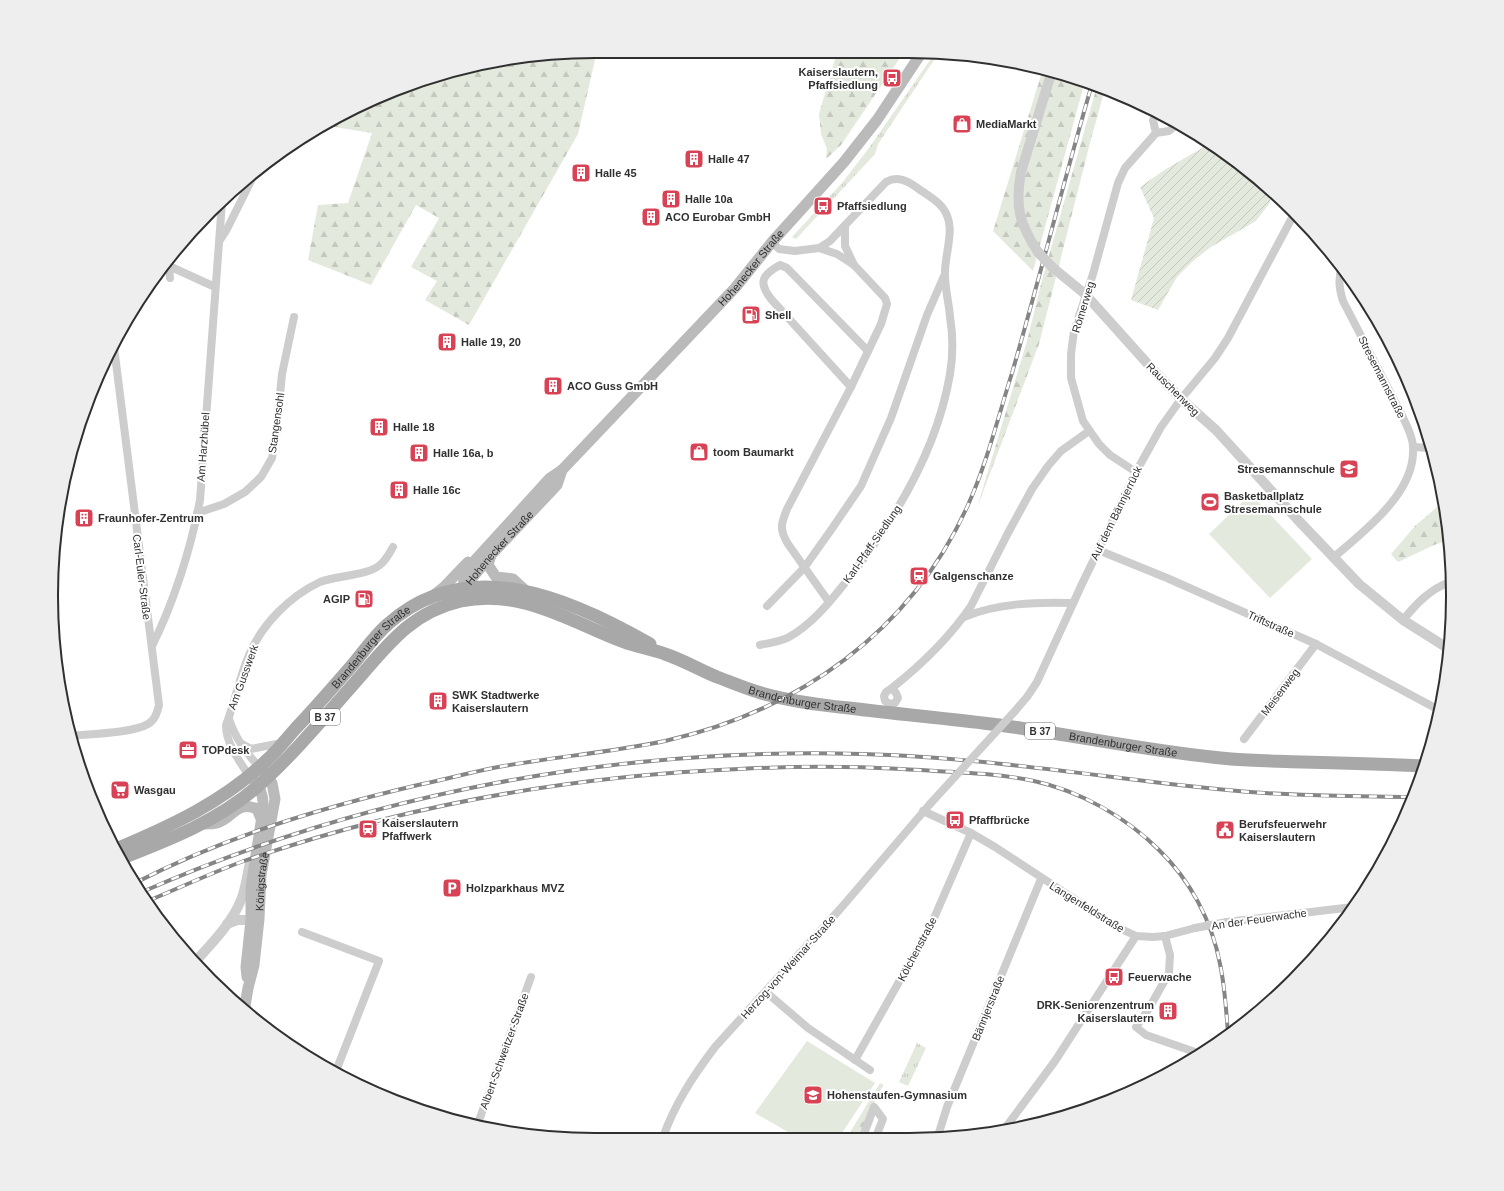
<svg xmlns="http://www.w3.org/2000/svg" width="1504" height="1191" viewBox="0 0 1504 1191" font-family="Helvetica,sans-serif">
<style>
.grass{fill:url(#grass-tufts)}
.forest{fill:url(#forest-firs)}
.garden{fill:url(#garden-furrows)}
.pitch{fill:#e4e9dd}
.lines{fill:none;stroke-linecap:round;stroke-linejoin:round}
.minor{stroke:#cdcdcd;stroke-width:8}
.tertiary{stroke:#cdcdcd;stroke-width:10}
.secondary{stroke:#bababa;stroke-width:11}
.primary{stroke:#a8a8a8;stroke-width:13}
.rail-casing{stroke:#858585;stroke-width:4}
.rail{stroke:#fff;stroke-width:2.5;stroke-dasharray:8;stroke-linecap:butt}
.minor-bridge{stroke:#cdcdcd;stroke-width:8}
.tertiary-bridge{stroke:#cdcdcd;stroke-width:10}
.labels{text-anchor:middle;stroke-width:4;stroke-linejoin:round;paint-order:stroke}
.shield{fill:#fff;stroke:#6e6e6e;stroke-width:1}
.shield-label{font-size:10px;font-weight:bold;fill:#303030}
.poi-label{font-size:11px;font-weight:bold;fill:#303030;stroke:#fff;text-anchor:start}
.street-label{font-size:11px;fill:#303030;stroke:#fff}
.rim{fill:none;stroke:#303030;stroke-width:2}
</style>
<defs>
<pattern id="grass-tufts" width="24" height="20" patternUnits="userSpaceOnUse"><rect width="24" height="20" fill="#e4e9dd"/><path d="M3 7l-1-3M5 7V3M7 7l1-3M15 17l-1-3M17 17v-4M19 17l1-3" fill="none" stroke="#c4c8be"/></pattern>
<pattern id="forest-firs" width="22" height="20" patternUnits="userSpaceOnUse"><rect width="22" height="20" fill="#e4e9dd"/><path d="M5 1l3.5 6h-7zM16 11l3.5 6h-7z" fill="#c4c8be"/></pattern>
<pattern id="garden-furrows" width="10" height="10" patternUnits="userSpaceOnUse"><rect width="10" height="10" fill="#e4e9dd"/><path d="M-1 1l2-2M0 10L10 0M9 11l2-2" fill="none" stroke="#c4c8be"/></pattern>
</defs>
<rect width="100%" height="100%" fill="#fff"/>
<g class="grass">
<polygon points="937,52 943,52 936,57 878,144 875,154 796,239 792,237 842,183 869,148 928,63"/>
<polygon points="917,1043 926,1048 908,1086 899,1082"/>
</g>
<g class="forest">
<polygon points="597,51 578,134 469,325 425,300 437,281 411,267 439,218 416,205 371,285 308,260 318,205 348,203 372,133 328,126 330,121 455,69"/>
<polygon points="837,52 904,52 841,145 826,159 827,149 821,134 819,114"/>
<polygon points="1042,72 1085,81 1033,271 993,231"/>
<polygon points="1097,86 1105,89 1091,139 1039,344 977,508 1027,341 1042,280"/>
<polygon points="1443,502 1448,525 1449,540 1434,545 1398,562 1391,554 1415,526"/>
<polygon points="880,1083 883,1085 857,1139 846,1139"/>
</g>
<polygon class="garden" points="1209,144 1267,186 1273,192 1269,204 1256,221 1211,247 1193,261 1177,277 1158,310 1131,300 1154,218 1140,187 1166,169"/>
<g class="pitch">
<polygon points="1251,494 1312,559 1270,598 1209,534"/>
<polygon points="807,1041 875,1083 838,1139 800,1139 755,1113"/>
</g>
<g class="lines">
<g class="minor">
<polyline points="1156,113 1153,120 1156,133 1169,131 1179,123"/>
<polyline points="845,226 845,246 854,265"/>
<polyline points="220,240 227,229 252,179"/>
<path d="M 819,248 L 837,254 L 854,265 L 885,298 L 887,304 L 881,324 L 851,387 L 787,509 C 781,524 779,529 788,544 L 829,602"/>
<polyline points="169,265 170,278"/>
<polyline points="169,266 215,287"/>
<path d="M 851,387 L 771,299 C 758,282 762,275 780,265 L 787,268 L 868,351"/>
<polyline points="1413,447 1430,448"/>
<polyline points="1136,472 1110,455 1099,444 1083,421 1071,378 1071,354 1074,331 1093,274 1118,183 1125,168 1156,133"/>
<polyline points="197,513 224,504 245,492 261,477 272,458 276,436 282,374 294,317"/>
<polyline points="1098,550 1167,578 1316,644 1439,710"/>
<path d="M 1333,558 C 1364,531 1416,493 1413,447 C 1413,436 1406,425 1402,415 L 1343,301 C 1339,288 1338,279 1342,266"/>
<polyline points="767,606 804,568 831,530 861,486 891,418 927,315 944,276"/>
<path d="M 964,617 C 998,603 1036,602 1072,603"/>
<path d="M 1403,620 C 1416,604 1430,589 1450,582"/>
<path d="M 760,645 C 769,643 780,642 789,637 C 811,625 829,603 845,583 C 894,522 937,452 950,374 C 953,356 953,335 950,317 C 949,303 945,289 945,275 C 944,253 958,226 942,207 C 936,199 924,193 916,187 C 906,180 897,176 886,182 L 830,241 L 819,248 L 795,251 L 779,249 L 772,242"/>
<path d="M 152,646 C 174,602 191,548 200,500 L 222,202"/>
<path d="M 892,688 C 921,665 950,637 971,606 L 1008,533 L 1032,489 L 1048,466 L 1061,451 L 1089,431"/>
<polygon points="892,688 896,693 898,698 895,703 890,704 885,701 884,696 886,692"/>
<polyline points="1015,711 1027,697 1037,682 1082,584 1136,472 1161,427 1181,399 1215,358 1228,338 1294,214"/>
<path d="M 229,719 C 235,738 246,752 259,767"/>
<path d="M 69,736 C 89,734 133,733 148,724 C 155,720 157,713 159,705 L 114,347"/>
<polyline points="1244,739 1316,644"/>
<polyline points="242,744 251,749 282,743"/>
<path d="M 249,776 C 239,760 226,744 226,725 C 235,702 239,678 249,655 C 262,624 290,596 320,582 C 337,575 369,576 381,564 C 386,560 390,552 393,547"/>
<polyline points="923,811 971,833 995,847 1117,927 1136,936 1153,937 1165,936 1195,928"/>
<polyline points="1227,922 1353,907"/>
<polyline points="302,932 379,961 336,1071"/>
<polyline points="1165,936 1170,955 1169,973 1148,1010 1136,1027 1146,1035 1198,1053"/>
<polyline points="766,992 808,1028 870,1070"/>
<polyline points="855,1060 931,925 971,833"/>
<polyline points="477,1126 531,977"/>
<polyline points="1006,1127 1055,1061 1136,936"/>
<polyline points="862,1139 874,1107 883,1119 875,1139"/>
<polyline points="937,1139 947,1107 1041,879"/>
<path d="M 662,1140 C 674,1105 693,1076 715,1047 L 841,908 L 930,804"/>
</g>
<g class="tertiary">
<path d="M 1038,252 C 1019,223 1015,207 1021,172 L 1051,74"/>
<polyline points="1052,267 1085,294 1155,372 1181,399 1216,430 1297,519 1359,584 1403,620 1449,649"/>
<polyline points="227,924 237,920 251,920"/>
<path d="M 195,962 C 211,944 232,923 241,900 C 246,888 247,875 250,863"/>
</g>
<g class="secondary">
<polyline points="491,555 488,565 496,577 513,579 525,590"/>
<path id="s1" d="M 463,589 L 491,555 L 557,485 L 562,470"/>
<polyline points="434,595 444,587 468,562"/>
<path id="s2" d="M 463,598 L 464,576 L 468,568 L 550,478 L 562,470 L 735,288 L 772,242 L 844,162 L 877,120 L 922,52"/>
<path d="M 204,824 C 208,824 213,824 217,823 C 233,818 237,800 257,809 L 262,821"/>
<path d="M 247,977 L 246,967 L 251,920 L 251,887 L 263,810 C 264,798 262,789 254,780"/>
<path id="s3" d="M 245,1006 L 248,988 L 254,965 L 259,919 L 261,875 L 275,799 L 272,783 L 262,770"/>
</g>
<g class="primary">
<path id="s4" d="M 116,849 C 171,826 225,801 268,759 C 278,750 287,738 296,728 C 316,707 335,685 354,663 C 365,650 375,635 388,624 C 468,553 570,598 650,644"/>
<path id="s5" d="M 120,859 C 169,840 218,821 258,786 C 292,756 321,721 351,687 C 385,649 408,613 461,601 C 521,588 571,622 624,642 C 637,647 652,649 665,654 C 683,660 700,670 717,677 C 731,682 744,688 758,692 C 787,701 819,705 849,708 C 896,714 944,718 991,724 C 1071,734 1150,752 1231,759 C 1255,761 1279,761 1302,762 C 1343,763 1383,764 1424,766"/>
</g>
<g class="rail-casing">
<g id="rail">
<path d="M 135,883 C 224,837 320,808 418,785 C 443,780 468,773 493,768 C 550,757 608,753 665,741 C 798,711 911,632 968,505 C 987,463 998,417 1012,373 C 1040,277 1064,180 1092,84"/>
<path d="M 142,892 C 367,793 617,747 862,754 C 981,757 1099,777 1217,789 C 1282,796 1347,796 1412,797"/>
<path d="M 148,901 C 179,888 209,874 241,862 C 401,806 570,776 739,769 C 794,766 848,766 902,769 C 946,772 991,772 1034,781 C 1080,791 1126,817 1159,850 C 1190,880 1212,921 1220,964 C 1225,987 1226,1010 1228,1033"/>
</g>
</g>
<use href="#rail" class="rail"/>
<g class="minor-bridge">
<polyline points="930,804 1015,711"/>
<polyline points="1195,928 1227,922"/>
</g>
<polyline class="tertiary-bridge" points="1038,252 1052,267"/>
</g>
<defs>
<g id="bus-square" transform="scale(1)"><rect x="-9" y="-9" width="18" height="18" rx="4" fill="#d94154" stroke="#fff"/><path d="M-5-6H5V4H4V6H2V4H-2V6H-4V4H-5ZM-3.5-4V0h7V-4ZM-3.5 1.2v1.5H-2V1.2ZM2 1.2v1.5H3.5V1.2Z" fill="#fff"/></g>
<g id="shop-square" transform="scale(1)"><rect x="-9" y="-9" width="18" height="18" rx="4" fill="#d94154" stroke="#fff"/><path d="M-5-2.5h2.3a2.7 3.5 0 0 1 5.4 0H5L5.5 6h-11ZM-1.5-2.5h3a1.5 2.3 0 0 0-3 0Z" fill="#fff"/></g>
<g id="building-square" transform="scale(1)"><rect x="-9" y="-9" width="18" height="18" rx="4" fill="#d94154" stroke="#fff"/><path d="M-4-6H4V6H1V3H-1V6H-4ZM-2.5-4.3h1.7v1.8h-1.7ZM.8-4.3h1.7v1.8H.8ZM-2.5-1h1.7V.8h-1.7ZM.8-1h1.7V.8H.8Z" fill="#fff"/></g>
<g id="fuel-square" transform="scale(1)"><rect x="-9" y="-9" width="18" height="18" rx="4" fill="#d94154" stroke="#fff"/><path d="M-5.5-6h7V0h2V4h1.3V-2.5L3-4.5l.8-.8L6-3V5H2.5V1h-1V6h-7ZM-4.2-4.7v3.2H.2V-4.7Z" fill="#fff"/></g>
<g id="school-square" transform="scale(1)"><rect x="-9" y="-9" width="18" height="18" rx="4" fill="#d94154" stroke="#fff"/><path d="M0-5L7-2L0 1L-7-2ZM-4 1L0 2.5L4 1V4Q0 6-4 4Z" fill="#fff"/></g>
<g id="stadium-square" transform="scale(1)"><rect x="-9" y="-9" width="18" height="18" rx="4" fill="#d94154" stroke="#fff"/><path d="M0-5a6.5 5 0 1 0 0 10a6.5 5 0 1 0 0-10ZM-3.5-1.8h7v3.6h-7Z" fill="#fff"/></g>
<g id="station-square" transform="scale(1)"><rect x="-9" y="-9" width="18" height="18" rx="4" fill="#d94154" stroke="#fff"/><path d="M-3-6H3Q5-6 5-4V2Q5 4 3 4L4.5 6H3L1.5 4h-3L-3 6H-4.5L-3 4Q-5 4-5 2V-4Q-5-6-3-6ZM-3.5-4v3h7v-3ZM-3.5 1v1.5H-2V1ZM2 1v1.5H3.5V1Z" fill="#fff"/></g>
<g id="office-square" transform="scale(1)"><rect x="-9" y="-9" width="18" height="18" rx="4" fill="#d94154" stroke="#fff"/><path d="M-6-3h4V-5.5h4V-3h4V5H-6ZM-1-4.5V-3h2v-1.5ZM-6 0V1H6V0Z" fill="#fff"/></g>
<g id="supermarket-square" transform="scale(1)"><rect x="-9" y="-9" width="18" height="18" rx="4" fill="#d94154" stroke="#fff"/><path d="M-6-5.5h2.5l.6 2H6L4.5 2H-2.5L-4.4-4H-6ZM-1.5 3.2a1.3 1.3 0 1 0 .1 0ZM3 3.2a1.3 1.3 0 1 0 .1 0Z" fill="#fff"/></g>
<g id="civic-square" transform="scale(1)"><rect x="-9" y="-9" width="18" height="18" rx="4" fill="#d94154" stroke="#fff"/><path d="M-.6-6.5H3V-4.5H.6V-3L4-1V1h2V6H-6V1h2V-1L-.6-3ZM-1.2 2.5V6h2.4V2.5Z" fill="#fff"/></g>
<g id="parking-square" transform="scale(1)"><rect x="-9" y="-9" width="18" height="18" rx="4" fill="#d94154" stroke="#fff"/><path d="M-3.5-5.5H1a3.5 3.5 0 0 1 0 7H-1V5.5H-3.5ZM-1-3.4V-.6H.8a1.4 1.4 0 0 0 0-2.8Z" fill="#fff"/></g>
</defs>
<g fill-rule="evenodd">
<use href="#bus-square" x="892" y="78"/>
<use href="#shop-square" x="962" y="124"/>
<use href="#building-square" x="694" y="159"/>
<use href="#building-square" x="581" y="173"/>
<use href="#building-square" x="671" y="199"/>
<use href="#bus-square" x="823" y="206"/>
<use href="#building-square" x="651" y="217"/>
<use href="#fuel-square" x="751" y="315"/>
<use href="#building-square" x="447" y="342"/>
<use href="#building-square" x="553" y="386"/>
<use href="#building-square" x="379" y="427"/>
<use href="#shop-square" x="699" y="452"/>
<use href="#building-square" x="419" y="453"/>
<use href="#school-square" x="1349" y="469"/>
<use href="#building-square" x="399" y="490"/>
<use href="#stadium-square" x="1210" y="502"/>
<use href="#building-square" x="84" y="518"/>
<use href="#station-square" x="919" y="576"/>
<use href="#fuel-square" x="364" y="599"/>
<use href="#building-square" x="438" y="701"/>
<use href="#office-square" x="188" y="750"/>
<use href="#supermarket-square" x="120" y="790"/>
<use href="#bus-square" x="955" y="820"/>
<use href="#station-square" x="368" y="829"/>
<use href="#civic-square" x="1225" y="830"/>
<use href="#parking-square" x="452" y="888"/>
<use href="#bus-square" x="1114" y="977"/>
<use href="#building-square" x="1168" y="1011"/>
<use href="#school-square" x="813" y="1095"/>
</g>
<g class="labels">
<g class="shield">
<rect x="310" y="709" width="30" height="16" rx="3"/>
<rect x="1025" y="723" width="30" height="16" rx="3"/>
</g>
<g class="shield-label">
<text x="325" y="721">B 37</text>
<text x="1040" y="735">B 37</text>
</g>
<g class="poi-label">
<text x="878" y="76" text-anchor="end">Kaiserslautern,<tspan x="878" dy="13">Pfaffsiedlung</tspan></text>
<text x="976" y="128">MediaMarkt</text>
<text x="708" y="163">Halle 47</text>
<text x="595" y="177">Halle 45</text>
<text x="685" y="203">Halle 10a</text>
<text x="837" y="210">Pfaffsiedlung</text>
<text x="665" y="221">ACO Eurobar GmbH</text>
<text x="765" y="319">Shell</text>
<text x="461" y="346">Halle 19, 20</text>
<text x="567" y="390">ACO Guss GmbH</text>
<text x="393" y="431">Halle 18</text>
<text x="713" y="456">toom Baumarkt</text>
<text x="433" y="457">Halle 16a, b</text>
<text x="1335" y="473" text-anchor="end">Stresemannschule</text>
<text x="413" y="494">Halle 16c</text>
<text x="1224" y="500">Basketballplatz<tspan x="1224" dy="13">Stresemannschule</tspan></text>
<text x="98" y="522">Fraunhofer-Zentrum</text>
<text x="933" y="580">Galgenschanze</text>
<text x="350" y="603" text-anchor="end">AGIP</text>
<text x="452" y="699">SWK Stadtwerke<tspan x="452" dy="13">Kaiserslautern</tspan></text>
<text x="202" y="754">TOPdesk</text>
<text x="134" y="794">Wasgau</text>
<text x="969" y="824">Pfaffbrücke</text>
<text x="382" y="827">Kaiserslautern<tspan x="382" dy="13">Pfaffwerk</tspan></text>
<text x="1239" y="828">Berufsfeuerwehr<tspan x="1239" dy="13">Kaiserslautern</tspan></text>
<text x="466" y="892">Holzparkhaus MVZ</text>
<text x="1128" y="981">Feuerwache</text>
<text x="1154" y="1009" text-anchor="end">DRK-Seniorenzentrum<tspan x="1154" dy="13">Kaiserslautern</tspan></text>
<text x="827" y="1099">Hohenstaufen-Gymnasium</text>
</g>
<g class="street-label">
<text dy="4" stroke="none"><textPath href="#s2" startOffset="444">Hohenecker Straße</textPath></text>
<text transform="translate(1083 307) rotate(-73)" y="4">Römerweg</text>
<text transform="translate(1382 377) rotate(63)" y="4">Stresemannstraße</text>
<text transform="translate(1173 389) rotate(45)" y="4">Rauschenweg</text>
<text transform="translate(276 423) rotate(-82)" y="4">Stangensohl</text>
<text transform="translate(203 447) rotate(-86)" y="4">Am Harzhübel</text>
<text transform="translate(1116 513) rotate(-64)" y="4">Auf dem Bännjerrück</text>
<text transform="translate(872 544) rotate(-55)" y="4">Karl-Pfaff-Siedlung</text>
<text dy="4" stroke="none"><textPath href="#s1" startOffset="55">Hohenecker Straße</textPath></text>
<text transform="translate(142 577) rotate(83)" y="4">Carl-Euler-Straße</text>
<text transform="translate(1271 624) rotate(24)" y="4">Triftstraße</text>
<text dy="4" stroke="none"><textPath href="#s4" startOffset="330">Brandenburger Straße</textPath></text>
<text transform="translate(243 677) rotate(-70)" y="4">Am Gusswerk</text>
<text transform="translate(1280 692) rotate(-53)" y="4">Meisenweg</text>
<text dy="4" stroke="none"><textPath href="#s5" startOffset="795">Brandenburger Straße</textPath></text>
<text dy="4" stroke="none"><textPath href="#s5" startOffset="1119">Brandenburger Straße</textPath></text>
<text dy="4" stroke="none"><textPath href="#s3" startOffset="126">Königstraße</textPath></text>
<text transform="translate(1087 907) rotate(32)" y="4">Langenfeldstraße</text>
<text transform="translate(1259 919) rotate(-8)" y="4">An der Feuerwache</text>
<text transform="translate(917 949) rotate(-62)" y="4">Kölchenstraße</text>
<text transform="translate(788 967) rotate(-48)" y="4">Herzog-von-Weimar-Straße</text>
<text transform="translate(988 1008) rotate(-68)" y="4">Bännjerstraße</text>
<text transform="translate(504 1051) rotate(-70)" y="4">Albert-Schweitzer-Straße</text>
</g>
</g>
<path d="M0 0H1504V1191H0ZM595 58H909A537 537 0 0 1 1446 595V596A537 537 0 0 1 909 1133H595A537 537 0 0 1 58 596V595A537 537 0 0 1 595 58Z" fill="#eee" fill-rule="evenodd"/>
<path class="rim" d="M595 58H909A537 537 0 0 1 1446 595V596A537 537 0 0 1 909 1133H595A537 537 0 0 1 58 596V595A537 537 0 0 1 595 58Z"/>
</svg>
